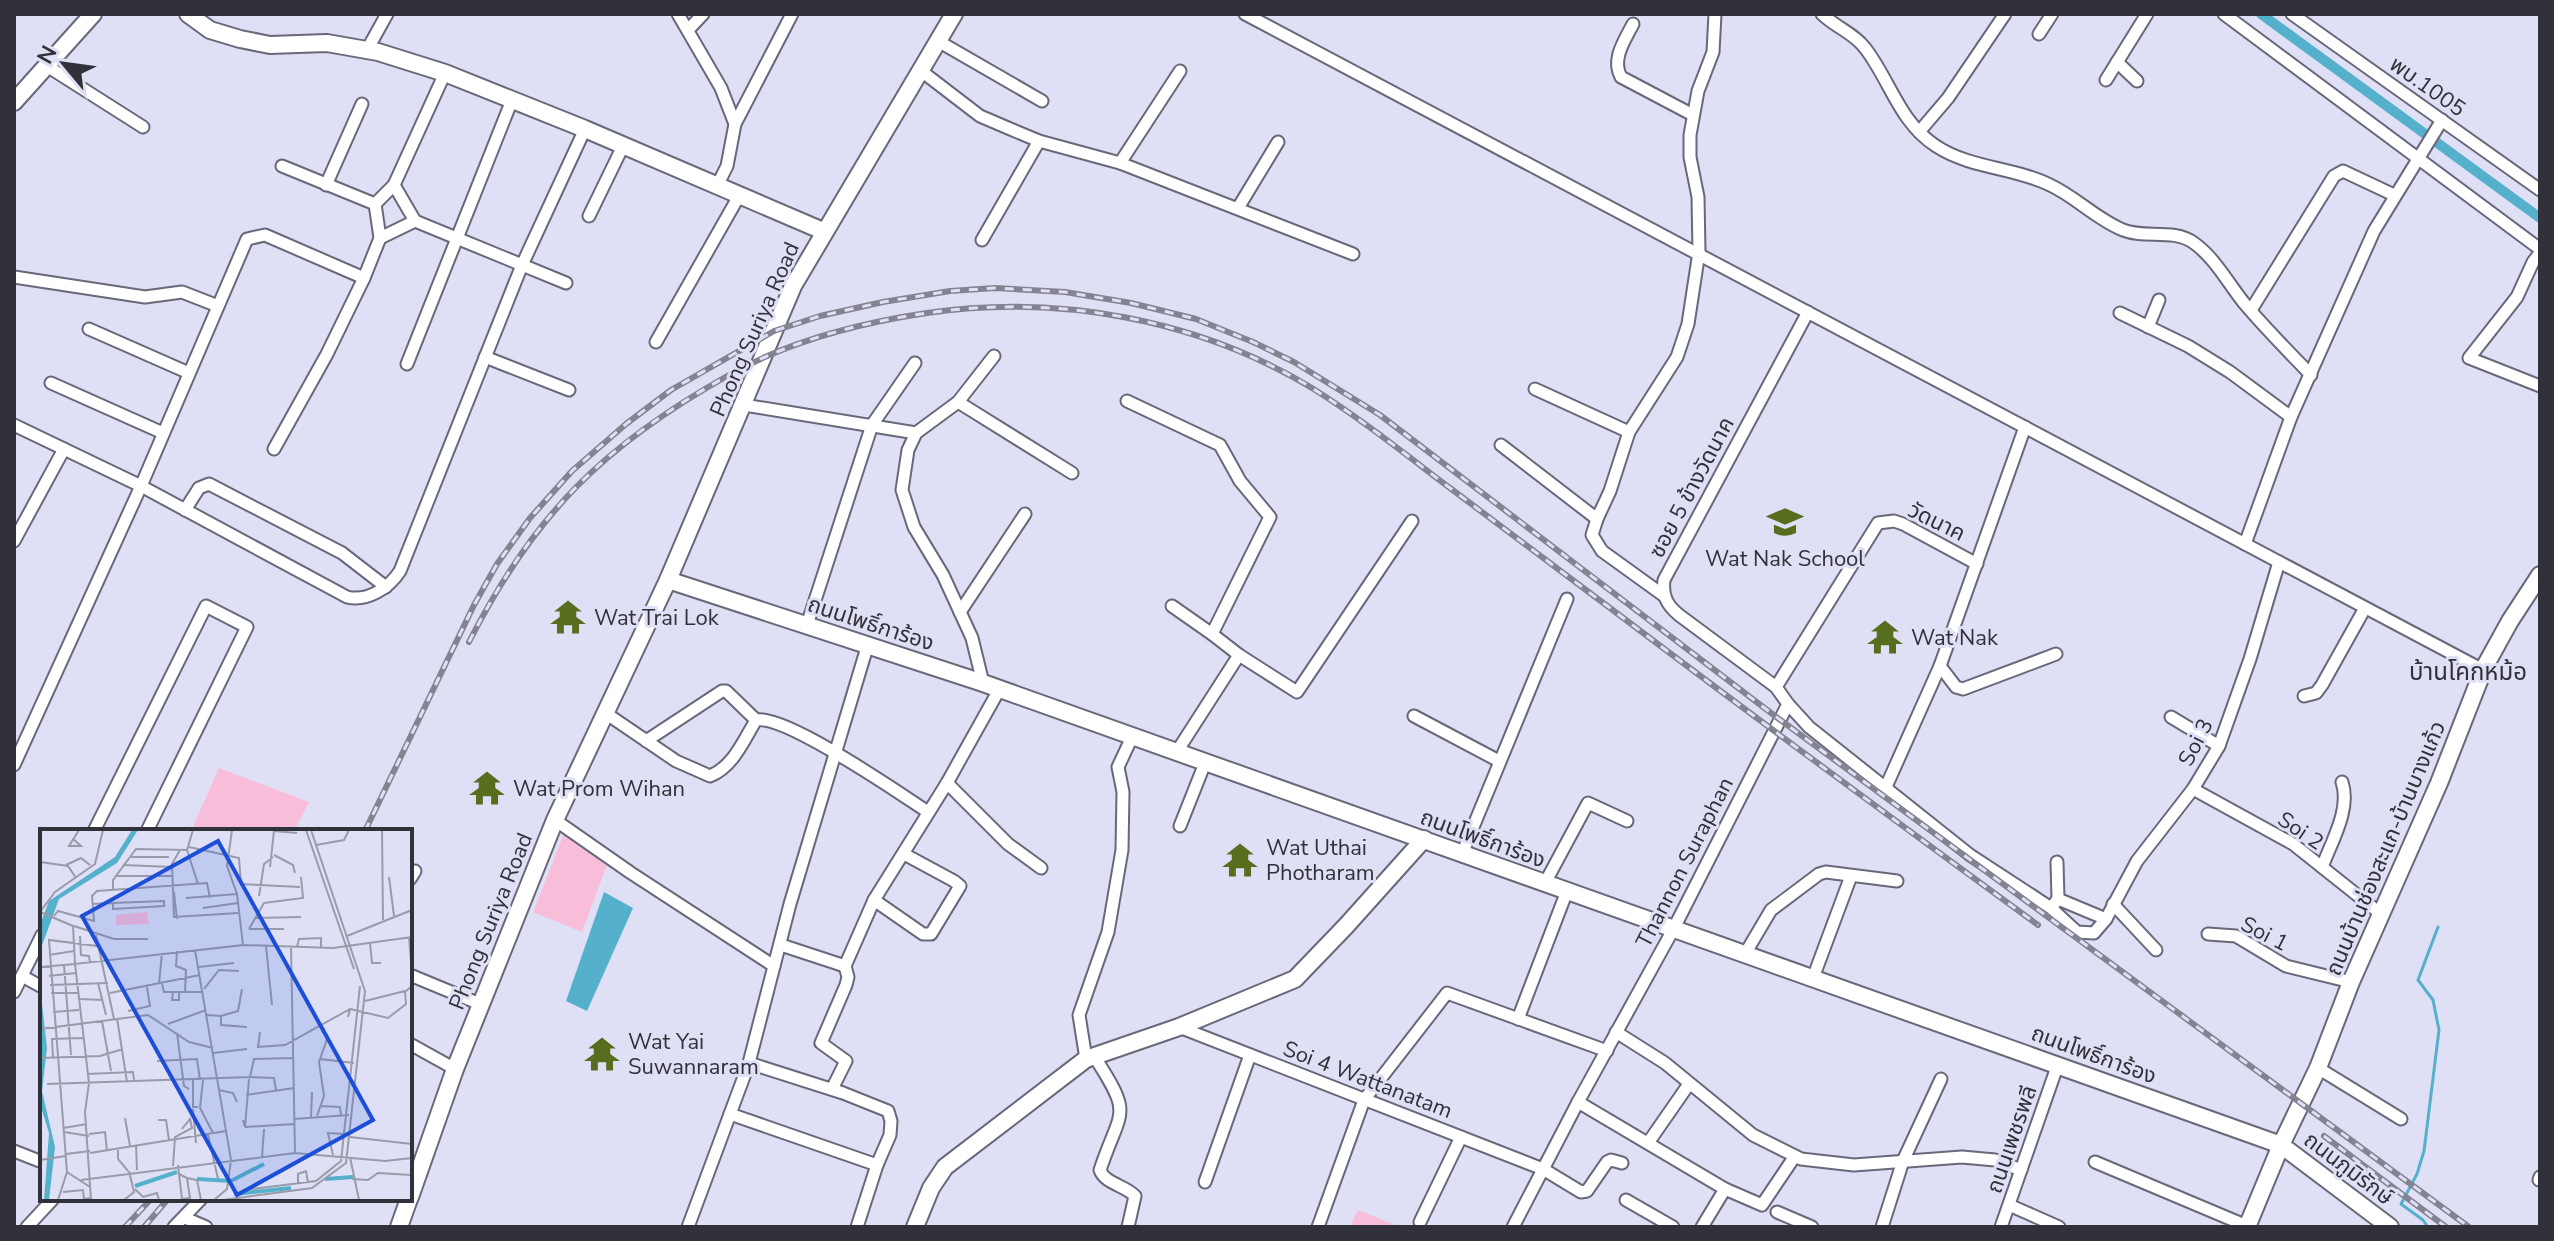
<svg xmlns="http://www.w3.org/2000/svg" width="2554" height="1241" viewBox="0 0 2554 1241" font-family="'Nunito Sans','Noto Sans Thai',sans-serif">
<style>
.green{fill:#f8bdd8}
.water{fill:#55b0cc}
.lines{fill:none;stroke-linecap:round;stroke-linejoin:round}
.stream{stroke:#55b0cc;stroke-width:3}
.canal{stroke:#55b0cc;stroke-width:10}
.street-casing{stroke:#68687a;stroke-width:15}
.secondary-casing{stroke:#68687a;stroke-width:20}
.street{stroke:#fff;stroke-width:11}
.secondary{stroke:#fff;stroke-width:16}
.rail-casing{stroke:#838391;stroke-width:6}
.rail{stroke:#dfe0f5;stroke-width:3;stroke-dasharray:9;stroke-linecap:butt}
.labels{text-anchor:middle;stroke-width:6;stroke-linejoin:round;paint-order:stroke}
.street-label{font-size:22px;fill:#313139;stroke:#dfe0f5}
.poi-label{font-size:22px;fill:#313139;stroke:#dfe0f5;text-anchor:start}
.neighbourhood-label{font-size:24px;fill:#313139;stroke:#dfe0f5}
.inset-river{fill:none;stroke:#55b0cc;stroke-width:4}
.inset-road{fill:none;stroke:#999aaa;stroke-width:2}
.view{fill:#1d4ed8;fill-opacity:0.15;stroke:#1d4ed8;stroke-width:4}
.inset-edge{fill:none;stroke:#313139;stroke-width:4}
</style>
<rect width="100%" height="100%" fill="#dfe0f5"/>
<g class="green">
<polygon points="219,768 309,802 294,831 191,831"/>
<polygon points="565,831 608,862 582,932 533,912"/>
<polygon points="1358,1210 1400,1227 1350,1227"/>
</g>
<polygon class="water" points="604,892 633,908 587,1011 566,1001"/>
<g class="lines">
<polyline class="stream" points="2428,1227 2423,1220 2401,1204 2417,1174 2424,1151 2439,1030 2433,1000 2418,980 2438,927"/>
<polyline class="canal" points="2261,14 2540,218"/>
<g class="street-casing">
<g id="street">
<polyline points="678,14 721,88 735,124"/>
<polyline points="1245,14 2483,670"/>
<path d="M 1822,14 C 1835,27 1854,33 1865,48 C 1890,80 1899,122 1936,146 C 1971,169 2014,167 2050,185 C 2076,197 2096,219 2123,230 C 2145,239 2173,228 2194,243 C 2215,258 2228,283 2244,303 C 2265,328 2288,351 2311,375"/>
<polyline points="2224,14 2540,249"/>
<polyline points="2292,14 2540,190"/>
<path d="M 1633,24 C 1625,40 1611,59 1621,77 L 1693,115"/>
<polyline points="688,30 703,14"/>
<polyline points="2039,34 2052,14"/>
<polyline points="938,41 1042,101"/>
<polyline points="367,50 387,14"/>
<polyline points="2117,62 2137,81"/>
<polyline points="47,66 143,127"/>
<polyline points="920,70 980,116 1008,128 1039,141 1120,163 1353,254"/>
<polyline points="2106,80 2147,14"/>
<polyline points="1919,132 1948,98 2005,14"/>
<polyline points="1120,163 1180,71"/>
<polyline points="282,166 375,204"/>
<polyline points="326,185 362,104"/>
<polyline points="717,186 727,166 735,124 792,14"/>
<polyline points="1238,208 1278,142"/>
<polyline points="589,216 623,146"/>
<polyline points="415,221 566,283"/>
<polyline points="380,238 415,221 394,185"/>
<polyline points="982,240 1039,141"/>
<polyline points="2540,253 2533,262 2517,297 2469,358 2540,386"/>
<polyline points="14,277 145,297 182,292 218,306"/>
<polyline points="2251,310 2334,176 2343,171 2394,195"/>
<polyline points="2120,313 2188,346 2230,372 2291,417"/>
<polyline points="2148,327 2159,300"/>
<polyline points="89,329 189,373"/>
<polyline points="656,342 739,196"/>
<polyline points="485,357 569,390"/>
<polyline points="407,364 512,100"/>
<polyline points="51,383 163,433"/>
<polyline points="1535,389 1629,432"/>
<polyline points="1127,401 1220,445 1240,481 1270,517 1212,634 1239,655"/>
<polyline points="958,402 1072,473"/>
<polyline points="744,405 916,433"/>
<path d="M 14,425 L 141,486 L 347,597 C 367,602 389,588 400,571 L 522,265 L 585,129"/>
<polyline points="1501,445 1597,519 1610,491 1629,432 1677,357 1688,324 1699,252 1698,197 1690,157 1690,135 1698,91 1713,52 1715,14"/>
<polyline points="274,449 327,354 364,278 380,238 375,204 394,185 445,73"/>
<polyline points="185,510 199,488 209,484 342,553 386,587"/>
<polyline points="1597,519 1592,535 1602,551 1663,595"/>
<polyline points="14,541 64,449"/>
<polyline points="2245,544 2291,417 2374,231 2442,120"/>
<polyline points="1172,606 1212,634"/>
<polyline points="960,612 1025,514"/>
<polyline points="807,625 872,425 915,363"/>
<polyline points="1940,666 1956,687 1963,689 2056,654"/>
<polyline points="983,683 972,638 943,575 914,527 902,490 908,450 916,433 958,402 994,356"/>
<path d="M 1776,687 L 1679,615 C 1667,605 1662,596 1664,580 L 1808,312"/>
<polyline points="2304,696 2316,693 2322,685 2365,608"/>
<polyline points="1788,704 1809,727 1970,855 2051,908 2077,932 2094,933 2106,919 2058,899 2051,908"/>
<path d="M 604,712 L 676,761 L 710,776 C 733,767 744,740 756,720 C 785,714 899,793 928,812"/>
<polyline points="1414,716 1499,761"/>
<polyline points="2171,717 2219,746"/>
<polyline points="646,741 722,691 726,691 756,720"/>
<polyline points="1176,753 1239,655 1297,692 1412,521"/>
<polyline points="14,765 141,486 247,239 265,235 364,278"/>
<polyline points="947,783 1008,844 1041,868"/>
<polyline points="1885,789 1940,666 2025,427"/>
<polyline points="2193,789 2293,844 2381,914"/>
<polyline points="555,820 631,873 774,966"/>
<polyline points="1180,826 1205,763"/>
<polyline points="94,831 206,606 247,627 147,831"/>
<polyline points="1462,854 1567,599"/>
<polyline points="2057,862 2058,899"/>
<path d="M 2322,867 C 2332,841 2351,809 2342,782"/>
<polyline points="410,879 415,871"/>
<polyline points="1545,883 1588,803 1627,821"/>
<polyline points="874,900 923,934 931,934 960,886 954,881 904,854"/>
<polyline points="2113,904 2156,950"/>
<polyline points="2106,919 2137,861 2193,789 2219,746 2250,659 2279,562"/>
<polyline points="2208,934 2236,936 2286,966 2351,982"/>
<polyline points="781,945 845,966 874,900 947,783 999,690"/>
<polyline points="1745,954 1771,910 1819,874 1826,872 1897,881"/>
<polyline points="410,975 480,1004"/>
<polyline points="22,976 42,987"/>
<polyline points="1813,978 1851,876"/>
<polyline points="14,992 42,935"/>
<polyline points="1518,1019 1567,891"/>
<polyline points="1179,1027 1543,1169 1581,1192 1587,1191 1607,1162 1611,1160 1622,1163"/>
<polyline points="1616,1032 1665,1063 1753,1135 1801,1159 1854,1165 1962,1157 1995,1160 2021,1170"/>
<polyline points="410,1044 455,1069"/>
<path d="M 1094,1056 C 1134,1118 1121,1107 1100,1170 C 1105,1184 1125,1185 1135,1196 L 1128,1227"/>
<polyline points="1086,1059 1079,1015 1108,932 1122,850 1123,792 1118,767 1132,737"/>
<polyline points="749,1063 843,1093 888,1111 891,1121 890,1135 877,1165 857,1227"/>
<polyline points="2318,1068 2401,1119"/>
<polyline points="832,1089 846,1061 821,1043 846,985 848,977 845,966"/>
<polyline points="1578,1102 1725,1189 1762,1205 1795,1156"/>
<polyline points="730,1114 877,1165"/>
<polyline points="1648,1143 1689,1084"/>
<polyline points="14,1151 42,1162"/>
<polyline points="2095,1162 2247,1226"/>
<polyline points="2539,1180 2540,1177"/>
<polyline points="1205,1182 1250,1055"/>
<polyline points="1626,1200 1673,1227"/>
<polyline points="2009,1205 2059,1227"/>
<polyline points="1777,1212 1812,1227"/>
<polyline points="185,1218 206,1227"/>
<polyline points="1420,1222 1461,1137"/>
<polyline points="27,1227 53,1199"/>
<polyline points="174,1227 201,1199"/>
<polyline points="688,1227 749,1063 790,904 868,644"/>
<polyline points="1318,1227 1364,1100 1447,993 1607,1051"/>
<polyline points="1513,1227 1578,1102 1674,928 1788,704 1776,687 1878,523 1894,521 1903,524 1977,564"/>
<polyline points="1702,1227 1725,1189"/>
<polyline points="1882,1227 1903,1161 1941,1079"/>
<polyline points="2001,1227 2058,1064"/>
</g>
</g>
<g class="secondary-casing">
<g id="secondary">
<polyline points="188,14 210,30 240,39 270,45 327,43 378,52 445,73 585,129 823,231"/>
<polyline points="14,102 93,14"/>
<polyline points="668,580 983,683 2281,1145 2390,1227"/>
<polyline points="410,1197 455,1069 555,820 668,580 793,286 954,14"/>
<polyline points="399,1227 409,1199"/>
<polyline points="915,1227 931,1188 945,1167 1086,1059 1179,1027 1295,979 1346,926 1424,839"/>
<polyline points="2247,1227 2281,1145 2318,1068 2351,982 2439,783 2484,668 2510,621 2540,575"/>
</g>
</g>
<use href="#street" class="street"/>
<use href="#secondary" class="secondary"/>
<g class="rail-casing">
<g id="rail">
<path d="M 469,642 C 534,514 604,445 729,375 C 789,341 859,323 927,313 C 1058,294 1198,319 1312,388 C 1360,418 1405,454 1450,488 C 1506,530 1562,572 1618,614 C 1757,719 1897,822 2038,925"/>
<polyline points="365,831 474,605 497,564 530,518 572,471 626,424 671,390 774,331 820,316 883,302 950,291 995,288 1065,292 1131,303 1196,319 1253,342 1294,362 1380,415 1779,719 2469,1227"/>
<polyline points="2324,1136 2446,1227"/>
<polyline points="125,1227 151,1199"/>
<polyline points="144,1227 168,1199"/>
</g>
</g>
<use href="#rail" class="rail"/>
</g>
<defs>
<g id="school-bare" transform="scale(2.76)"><path d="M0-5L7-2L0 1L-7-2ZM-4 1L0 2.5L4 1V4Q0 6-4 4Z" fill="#576e1f" stroke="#dfe0f5" stroke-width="2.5" paint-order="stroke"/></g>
<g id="temple-bare" transform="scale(2.76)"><path d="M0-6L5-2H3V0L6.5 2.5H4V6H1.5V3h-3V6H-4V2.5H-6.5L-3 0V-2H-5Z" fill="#576e1f" stroke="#dfe0f5" stroke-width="2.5" paint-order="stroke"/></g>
</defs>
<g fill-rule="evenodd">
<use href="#school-bare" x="1785" y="522"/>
<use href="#temple-bare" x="568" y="617"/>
<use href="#temple-bare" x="1885" y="637"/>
<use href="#temple-bare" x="487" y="788"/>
<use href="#temple-bare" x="1240" y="860"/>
<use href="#temple-bare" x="602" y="1054"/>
</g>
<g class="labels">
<g class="street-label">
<text transform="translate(2428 86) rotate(35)" y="8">พบ.1005</text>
<text transform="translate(754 329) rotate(-66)" y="8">Phong Suriya Road</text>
<text transform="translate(1691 487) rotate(-62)" y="8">ซอย 5 ข้างวัดนาค</text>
<text transform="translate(1937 521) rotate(26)" y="8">วัดนาค</text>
<text transform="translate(871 623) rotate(18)" y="8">ถนนโพธิ์การ้อง</text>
<text transform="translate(2195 742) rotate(-63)" y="8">Soi 3</text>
<text transform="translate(2301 830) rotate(34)" y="8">Soi 2</text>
<text transform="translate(1483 838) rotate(20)" y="8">ถนนโพธิ์การ้อง</text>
<text transform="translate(2385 848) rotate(-67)" y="8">ถนนบ้านช่องสะแก-บ้านบางแก้ว</text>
<text transform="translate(1684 862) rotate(-63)" y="8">Thannon Suraphan</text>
<text transform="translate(490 921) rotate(-68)" y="8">Phong Suriya Road</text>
<text transform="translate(2265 933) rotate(27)" y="8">Soi 1</text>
<text transform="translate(2094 1054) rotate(20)" y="8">ถนนโพธิ์การ้อง</text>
<text transform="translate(1368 1079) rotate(21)" y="8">Soi 4 Wattanatam</text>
<text transform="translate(2011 1139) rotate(-71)" y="8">ถนนเพชรพลี</text>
<text transform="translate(2349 1168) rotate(37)" y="8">ถนนภูมิรักษ์</text>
</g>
<g class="poi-label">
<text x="1785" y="566" text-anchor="middle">Wat Nak School</text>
<text x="594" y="625">Wat Trai Lok</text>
<text x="1911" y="645">Wat Nak</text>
<text x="513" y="796">Wat Prom Wihan</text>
<text x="1266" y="855">Wat Uthai<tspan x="1266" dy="25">Photharam</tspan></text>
<text x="628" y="1049">Wat Yai<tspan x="628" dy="25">Suwannaram</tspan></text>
</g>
<g class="neighbourhood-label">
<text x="2468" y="680">บ้านโคกหม้อ</text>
</g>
</g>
<g transform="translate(40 829)">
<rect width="372" height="372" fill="#dfe0f5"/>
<path d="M 107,83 L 109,95 L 76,96 L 76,86 Z" fill="#f8bdd8"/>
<path d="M 92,1 L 98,1 L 77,34 L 19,70 L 0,122 L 0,96 L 9,72 L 75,28 ZM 0,157 L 7,219 L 2,262 L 15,318 L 9,371 L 4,371 L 5,358 L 9,304 L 0,275 Z" fill="#55b0cc"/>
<path class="inset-river" d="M 157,350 L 191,352 L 224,335M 285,350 L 313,348M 95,357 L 137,343M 194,365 L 251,359"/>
<path class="inset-road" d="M 266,1 L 314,140M 342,1 L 343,91M 33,10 L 41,17 L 29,17 L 39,1M 276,16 L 304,11 L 309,1M 149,18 L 199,29 L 201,55M 140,21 L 132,35 L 134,88 L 198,84M 147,21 L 158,55M 234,26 L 253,36 L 255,44M 91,28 L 129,28M 0,33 L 28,37 L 36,49M 26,36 L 41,29 L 50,36M 83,36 L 132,38M 230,38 L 234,2 L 257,4M 76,47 L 133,47M 349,48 L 354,87M 200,55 L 260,58M 73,61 L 73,51 L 96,20 L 147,21 L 153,1M 134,63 L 137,90M 219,67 L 224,35 L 233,28M 146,69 L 197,65M 52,75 L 73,74 L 124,72 L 124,77 L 73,80 L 73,74M 163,79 L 198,74M 0,83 L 15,63 L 55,35 L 63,1M 0,83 L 33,97 L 35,135 L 203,116 L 197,65 L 187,37 L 192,1M 14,87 L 18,82 L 54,92 L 52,67 L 57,62 L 167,54 L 170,69M 216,89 L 261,88M 34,97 L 74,110 L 108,110M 209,100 L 224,74 L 263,69 L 261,48M 209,100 L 244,100M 56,106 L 74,190M 40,107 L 41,126 L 49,127 L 50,133M 307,107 L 372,81M 369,108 L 372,145M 330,114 L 332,134 L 341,134M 203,116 L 293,119 L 372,108M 226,117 L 232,176M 251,118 L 255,324M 257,118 L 259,110 L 281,109 L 281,119M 155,121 L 191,331 L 187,360 L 174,371M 137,122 L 136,137 L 146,141 L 145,163M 9,126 L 34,122M 24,136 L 31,226M 0,138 L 35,135 L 49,254 L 45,283 L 51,371M 159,138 L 194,134M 9,147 L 36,144M 58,154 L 66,186M 119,155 L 122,124M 122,155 L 124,163 L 163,163M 10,156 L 68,154M 164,160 L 179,141 L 199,142M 133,162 L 132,171 L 139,171 L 139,163M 11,164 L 38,164M 70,164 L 160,146M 38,170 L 63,171M 325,172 L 365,162M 88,182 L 110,177 L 107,158M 13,183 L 39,181M 167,186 L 181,187 L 181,196 L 207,198M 181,187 L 198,182 L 202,160M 308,188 L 310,180 L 348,189 L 366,175 L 365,163 L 372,157M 77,189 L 87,253M 62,192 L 71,242M 128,195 L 166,181M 0,200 L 108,186 L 149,213 L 173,219M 220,203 L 218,218 L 245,216 L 310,180M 137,204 L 144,257 L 149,260M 173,224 L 207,220M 13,228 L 12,210 L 43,209M 0,229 L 60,227 L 83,220M 280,230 L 314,234M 117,232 L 157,230 L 160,251M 47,245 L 93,243 L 94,251M 210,248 L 214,230 L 253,229M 153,251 L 153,278 L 158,278M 163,251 L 160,279 L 173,304M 7,255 L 210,248 L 234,249 L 236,262M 179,261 L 193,264 L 197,273M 206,266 L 254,259M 280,277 L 300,278 L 301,286M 153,280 L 156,314M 277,287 L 284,267 L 279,233 L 287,210 L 283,198M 271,288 L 272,263M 85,289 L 90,317M 254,290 L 309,286M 118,291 L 126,291 L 129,311M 203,291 L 205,298 L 209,250M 205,298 L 255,295M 23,299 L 47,295M 24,303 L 49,307M 49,305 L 65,303 L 67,322M 168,305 L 178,350M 310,308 L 372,315M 96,316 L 97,341M 78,319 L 78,330 L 88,342M 50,324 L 186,302M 26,325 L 50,322M 293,326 L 288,304 L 304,305M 222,328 L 224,300M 310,328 L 319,371M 0,331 L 26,327M 138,336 L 139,345 L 142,370 L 150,369 L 147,349 L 139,345M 133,337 L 135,308 L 152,299 L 150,290 L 142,300M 147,349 L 157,351 L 161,371M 312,350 L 328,351 L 338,344 L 372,346M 41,351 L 255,324 L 345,332 L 372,329M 258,355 L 258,345 L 266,342 L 268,354M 50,358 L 27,343 L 9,111 L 57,117M 95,360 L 103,368 L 117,364 L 119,371M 203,361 L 276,352 L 301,332 L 320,157M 23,363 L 43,361 L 44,370 L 51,369M 18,371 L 27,343M 84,371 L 94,363 L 89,342M 183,371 L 272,359 L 306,334 L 325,162 L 271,1"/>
<path class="view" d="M 178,12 L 333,291 L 197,366 L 42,87 Z"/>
<rect width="372" height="372" class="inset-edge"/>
</g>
<rect width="2554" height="1241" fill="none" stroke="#313139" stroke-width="32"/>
<g transform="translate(64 64) rotate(299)" stroke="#dfe0f5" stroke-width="6" paint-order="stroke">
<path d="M0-6L14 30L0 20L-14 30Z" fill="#313139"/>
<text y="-12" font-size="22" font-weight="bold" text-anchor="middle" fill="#313139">N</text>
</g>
</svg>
